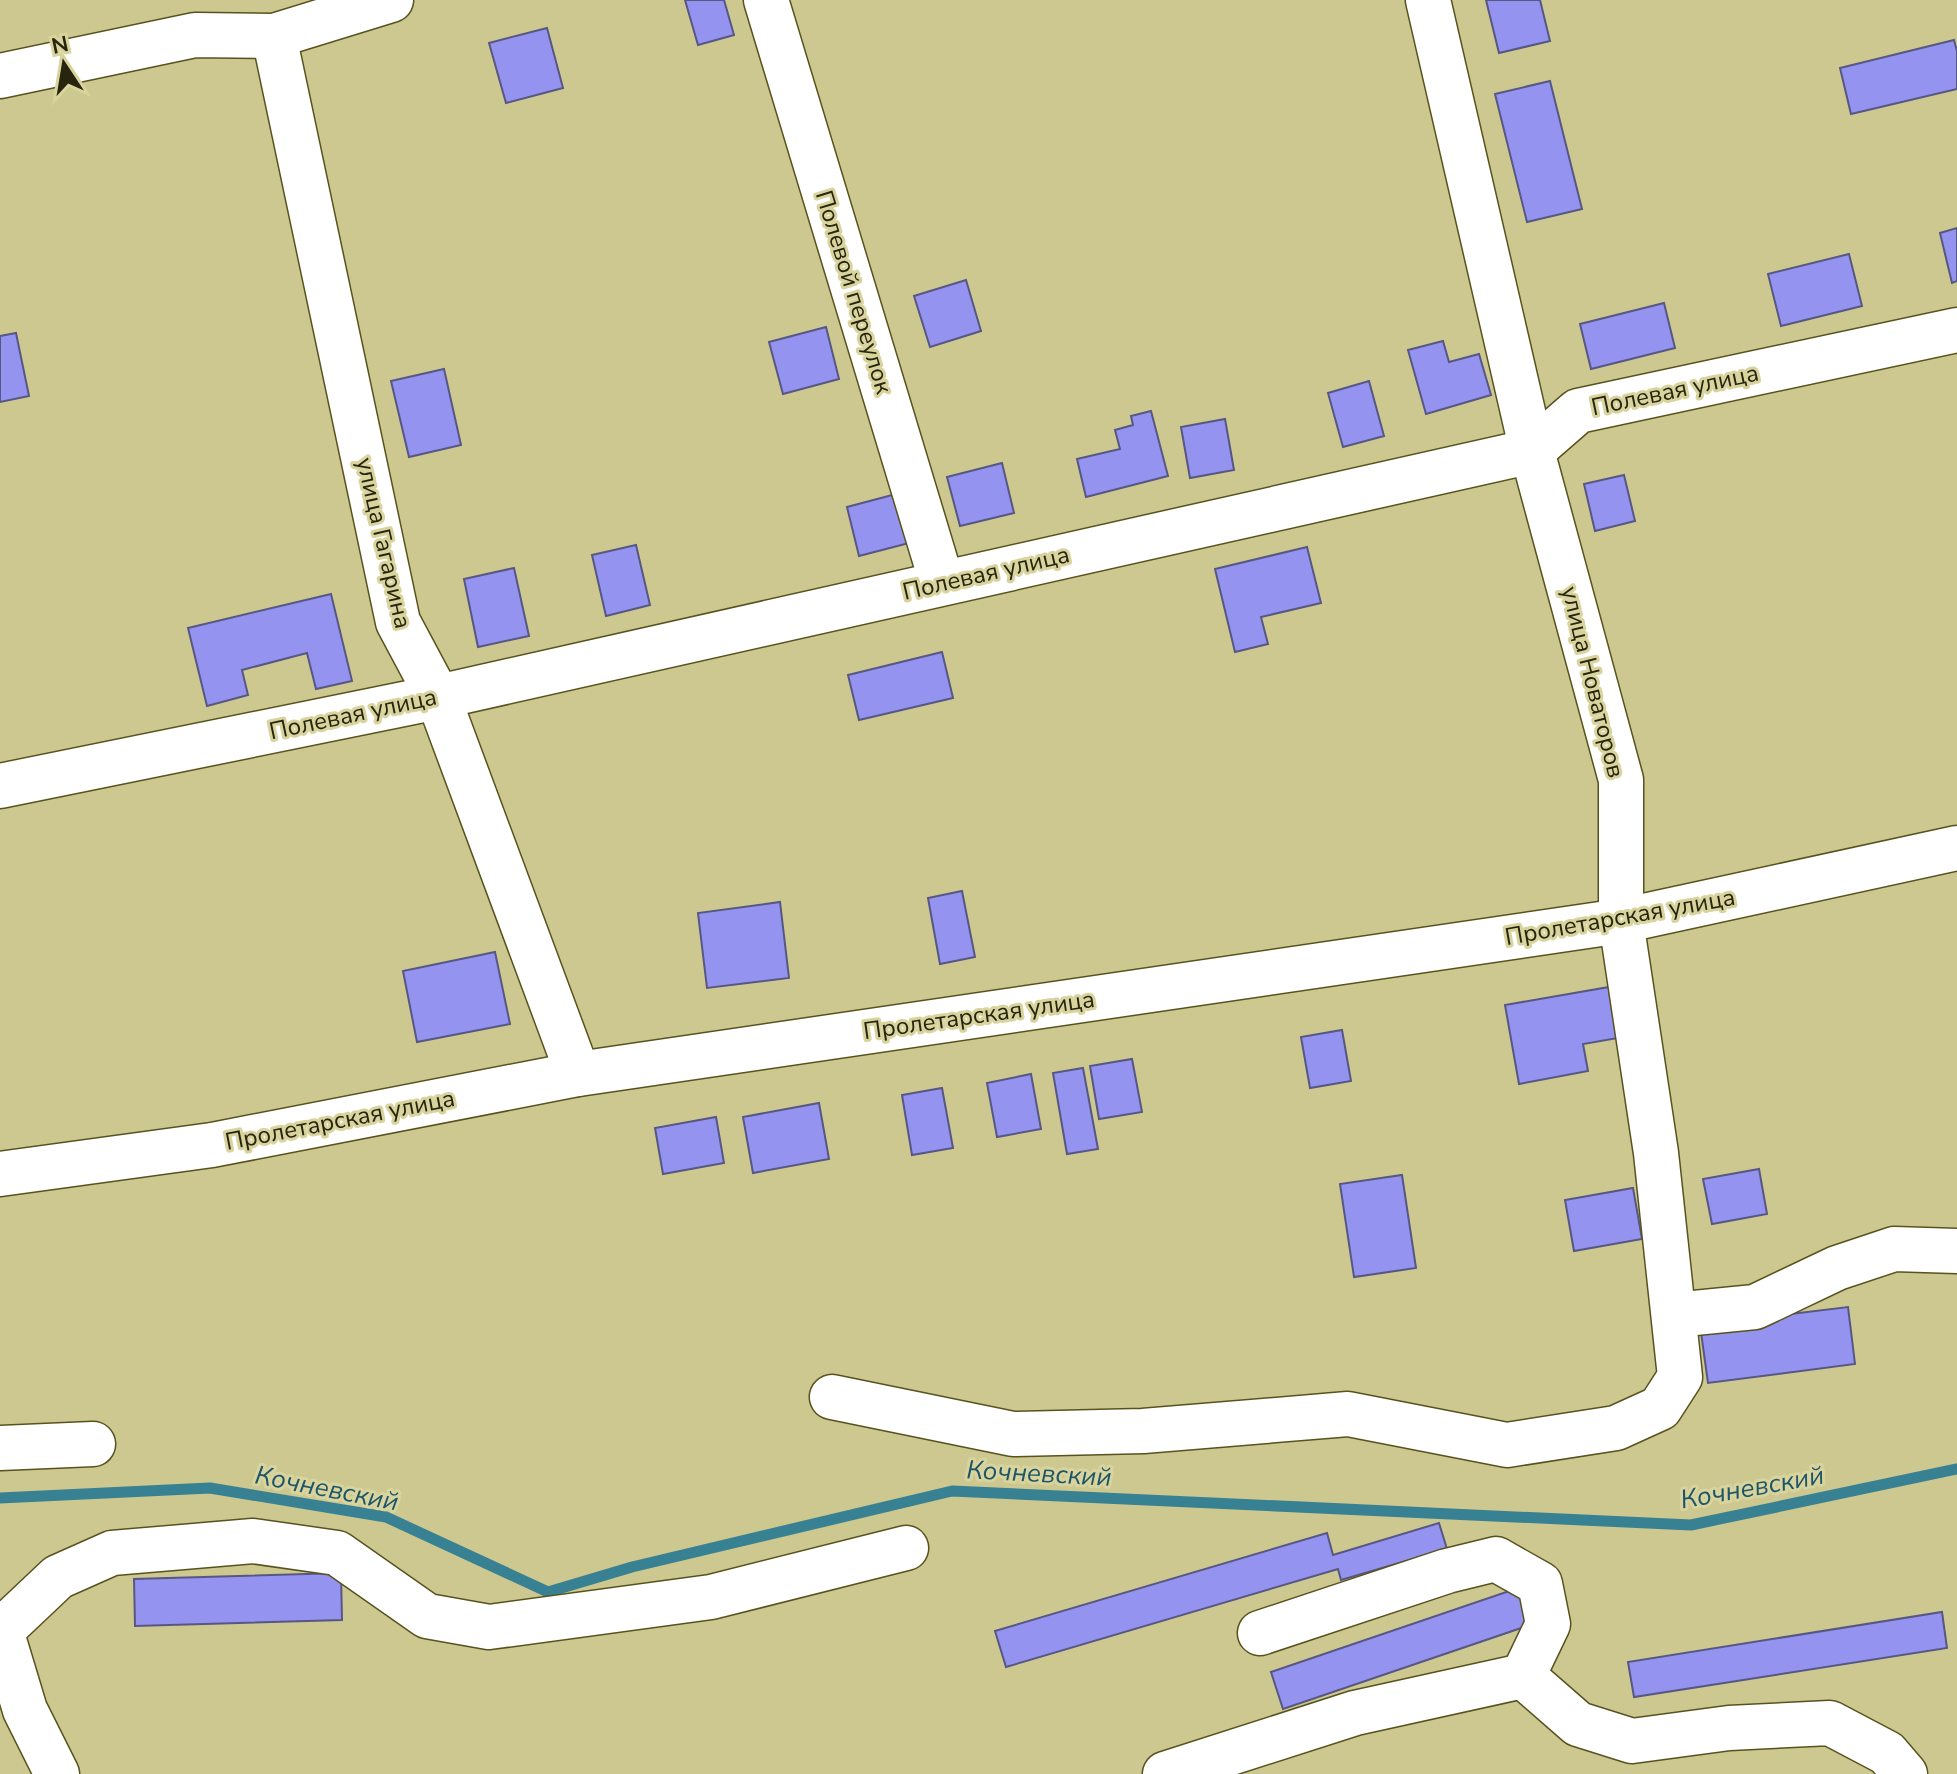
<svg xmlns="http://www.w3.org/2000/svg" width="1957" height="1774" viewBox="0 0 1957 1774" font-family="'Nunito Sans',sans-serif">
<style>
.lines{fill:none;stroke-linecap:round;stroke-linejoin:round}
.stream{stroke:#388193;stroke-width:11}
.building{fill:#9593f0;stroke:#575784;stroke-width:2}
.minor-casing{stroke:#58531e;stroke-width:47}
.minor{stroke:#fff;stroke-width:44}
.labels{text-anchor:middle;stroke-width:6;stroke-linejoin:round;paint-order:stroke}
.street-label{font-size:24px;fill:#27250f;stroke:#d9d49d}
.water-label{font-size:26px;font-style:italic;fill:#1d5669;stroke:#d9d49d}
</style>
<rect width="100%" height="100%" fill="#cdc790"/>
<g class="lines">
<polyline class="stream" points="0,1498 210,1488 386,1517 548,1592 632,1567 952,1491 1691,1525 1957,1469"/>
</g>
<g class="building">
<polygon points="685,0 724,0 734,35 698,45"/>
<polygon points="1486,0 1540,0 1550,41 1499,53"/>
<polygon points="547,28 563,88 506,103 489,43"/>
<polygon points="1954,40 1957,51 1957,89 1851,114 1840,68"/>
<polygon points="1550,81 1582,209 1527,222 1495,94"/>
<polygon points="1957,228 1957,281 1952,283 1940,233"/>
<polygon points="1849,254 1862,306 1781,326 1768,274"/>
<polygon points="966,280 981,331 930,347 914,296"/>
<polygon points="1664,303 1675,348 1591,369 1580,324"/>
<polygon points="826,327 839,379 783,394 769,342"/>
<polygon points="16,333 29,396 0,402 0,336"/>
<polygon points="1443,341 1449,362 1479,354 1491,395 1426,414 1408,350"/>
<polygon points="444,369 461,445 409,457 391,381"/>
<polygon points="1369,381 1384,436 1343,447 1328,393"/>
<polygon points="1151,411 1168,476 1086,497 1077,459 1120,449 1115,430 1133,425 1131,416"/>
<polygon points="1225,419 1234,470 1190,478 1181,427"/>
<polygon points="1002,463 1014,513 960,526 947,477"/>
<polygon points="1624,475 1635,521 1595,531 1584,484"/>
<polygon points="896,494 909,543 859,556 847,507"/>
<polygon points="636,545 650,605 606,616 592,555"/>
<polygon points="1307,547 1321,603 1261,617 1268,644 1235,652 1215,569"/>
<polygon points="514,568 529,636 478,647 464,579"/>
<polygon points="331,594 352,681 316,689 307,653 242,670 248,695 207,706 188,628"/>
<polygon points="942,652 953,698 859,720 848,675"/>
<polygon points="962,891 975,957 940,964 928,898"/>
<polygon points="780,902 789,978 707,988 698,913"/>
<polygon points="495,952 510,1024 417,1042 403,971"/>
<polygon points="1609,987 1618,1038 1583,1044 1588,1071 1519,1084 1505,1005"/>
<polygon points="1342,1030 1351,1081 1310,1088 1301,1037"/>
<polygon points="1132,1059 1142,1112 1099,1119 1090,1066"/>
<polygon points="1083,1068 1098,1149 1067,1154 1053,1073"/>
<polygon points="1031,1074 1041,1129 997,1137 987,1083"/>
<polygon points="942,1088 953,1148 912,1155 902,1095"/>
<polygon points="819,1103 829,1159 753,1173 743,1117"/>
<polygon points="716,1117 724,1163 663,1174 655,1128"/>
<polygon points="1759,1169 1767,1214 1712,1224 1703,1179"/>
<polygon points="1402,1175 1416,1268 1354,1277 1340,1184"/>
<polygon points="1633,1188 1642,1239 1574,1251 1565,1200"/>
<polygon points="1848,1307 1855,1364 1708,1383 1700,1325"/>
<polygon points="1439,1523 1447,1549 1341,1580 1338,1569 1006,1667 995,1631 1327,1533 1333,1555"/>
<polygon points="341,1573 342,1620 135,1626 134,1579"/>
<polygon points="1521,1587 1533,1624 1283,1709 1271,1672"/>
<polygon points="1942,1612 1947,1648 1634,1697 1628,1662"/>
</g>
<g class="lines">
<g class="minor-casing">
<g id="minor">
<polyline points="766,0 942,583"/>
<polyline points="274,36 398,622 438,697 578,1074"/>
<polyline points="0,76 195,35 274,36 391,0"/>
<polyline points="0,786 438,697 1532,451 1578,411 1957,330"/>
<polyline points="0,1174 212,1145 578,1074 1621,921 1957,848"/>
<polyline points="1674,1315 1755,1307 1837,1268 1894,1249 1957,1251"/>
<polyline points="832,1397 1013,1434 1143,1431 1348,1414 1507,1445 1616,1428 1660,1408 1680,1377 1656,1153 1621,921 1621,780 1532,451 1428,0"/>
<polyline points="0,1448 93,1444"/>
<polyline points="0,1627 25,1710 57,1774"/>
<polyline points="2,1630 58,1577 112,1553 253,1541 337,1553 427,1616 489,1627 711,1597 906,1548"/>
<polyline points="1260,1633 1447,1571 1496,1559 1540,1584 1548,1624 1523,1676"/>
<polyline points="1165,1774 1355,1713 1523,1676 1578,1724 1632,1741 1729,1728 1830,1723 1887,1753 1905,1774"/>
</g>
</g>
<use href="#minor" class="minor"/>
</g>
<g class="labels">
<g class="street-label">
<text transform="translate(854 292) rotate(73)" y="8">Полевой переулок</text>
<text transform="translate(1675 390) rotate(-12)" y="8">Полевая улица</text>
<text transform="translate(384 543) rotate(77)" y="8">улица Гагарина</text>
<text transform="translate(986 573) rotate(-13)" y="8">Полевая улица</text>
<text transform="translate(1593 682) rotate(76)" y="8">улица Новаторов</text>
<text transform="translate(353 714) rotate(-12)" y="8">Полевая улица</text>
<text transform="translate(1620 917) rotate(-10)" y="8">Пролетарская улица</text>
<text transform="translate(979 1015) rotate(-8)" y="8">Пролетарская улица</text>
<text transform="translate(340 1120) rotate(-11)" y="8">Пролетарская улица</text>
</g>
<g class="water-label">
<text transform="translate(1039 1473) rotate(3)" y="9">Кочневский</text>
<text transform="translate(1752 1487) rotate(-10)" y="9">Кочневский</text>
<text transform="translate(327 1488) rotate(11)" y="9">Кочневский</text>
</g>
</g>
<g transform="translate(64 64) rotate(348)" stroke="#d9d49d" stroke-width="6" paint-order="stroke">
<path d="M0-6L14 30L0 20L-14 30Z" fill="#27250f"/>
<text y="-12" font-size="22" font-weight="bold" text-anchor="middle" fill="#27250f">N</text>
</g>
</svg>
